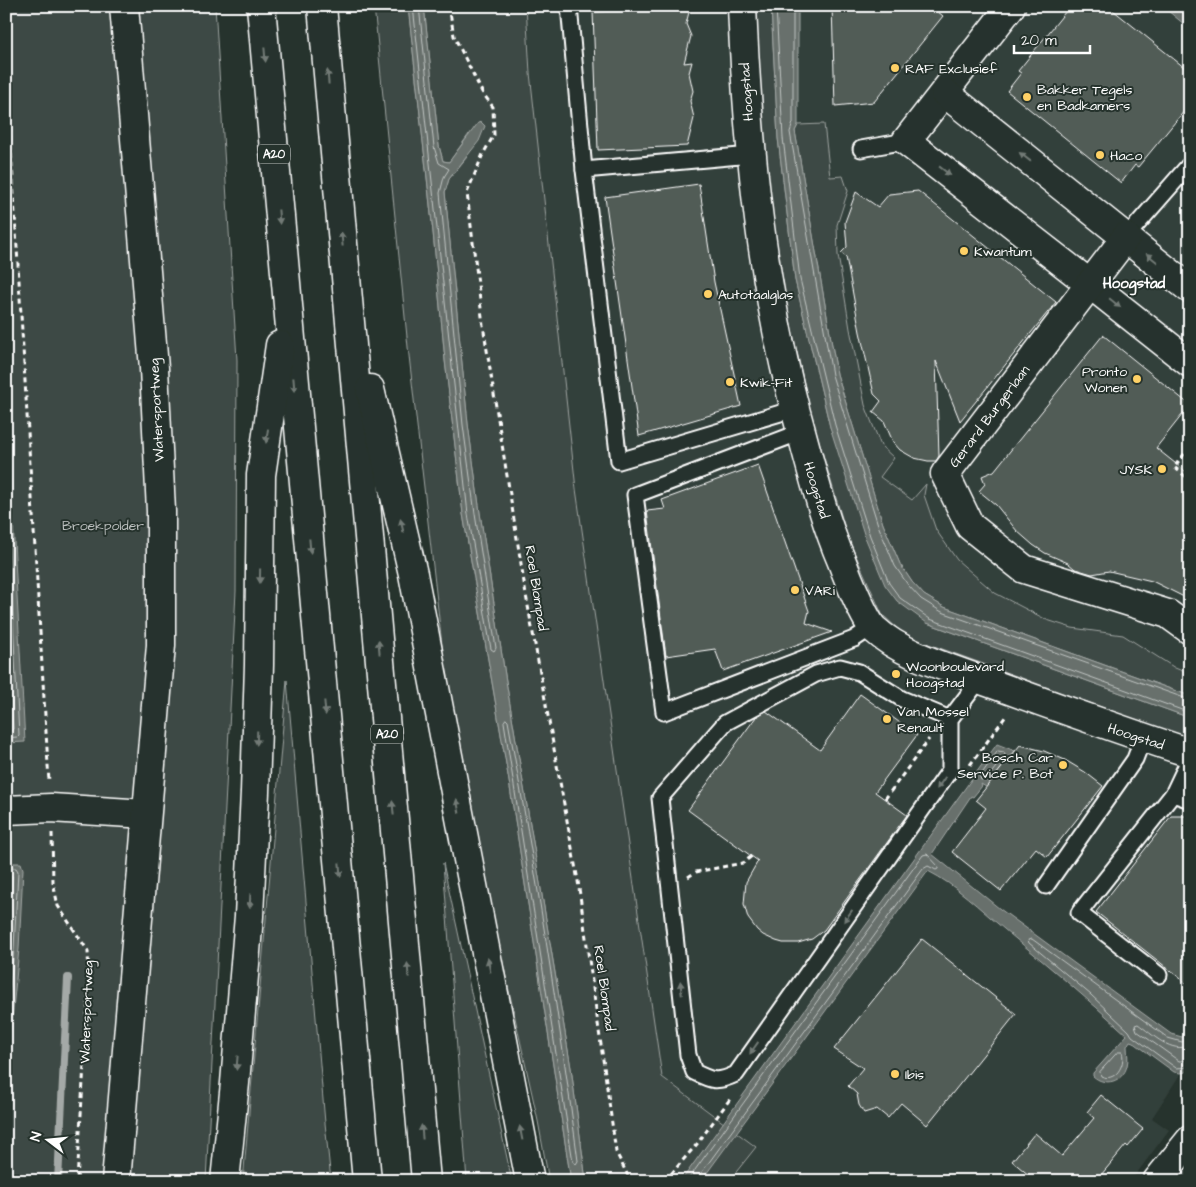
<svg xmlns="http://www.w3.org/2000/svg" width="1196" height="1187" viewBox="0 0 1196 1187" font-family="'Architects Daughter',sans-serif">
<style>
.built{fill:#333f3a}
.green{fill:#3e4944;stroke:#9ea4a2}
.water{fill:#67706c;stroke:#a4a9a7}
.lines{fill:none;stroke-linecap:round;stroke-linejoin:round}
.shore{stroke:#c2c6c4;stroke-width:1}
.stream{stroke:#a4a9a7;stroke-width:8}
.building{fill:#515c57;stroke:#fff}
.lane-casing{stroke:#fff;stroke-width:19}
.street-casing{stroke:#fff;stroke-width:31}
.secondary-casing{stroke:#fff;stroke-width:31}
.highway-casing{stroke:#fff;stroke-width:31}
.path{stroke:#fff;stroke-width:3;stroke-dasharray:5 4;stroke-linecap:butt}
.lane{stroke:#26332d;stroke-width:15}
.street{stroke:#26332d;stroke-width:28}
.secondary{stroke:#26332d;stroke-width:28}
.highway{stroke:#26332d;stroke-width:28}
.oneway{fill:#727a76}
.poi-dot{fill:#ffd166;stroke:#26332d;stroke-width:2}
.labels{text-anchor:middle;stroke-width:4;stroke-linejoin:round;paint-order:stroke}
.shield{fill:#26332d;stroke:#bec2c0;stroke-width:1}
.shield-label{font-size:12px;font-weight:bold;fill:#fff}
.poi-label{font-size:14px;fill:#fff;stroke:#26332d;text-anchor:start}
.street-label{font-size:14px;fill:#fff;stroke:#26332d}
.park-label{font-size:14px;fill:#bbbfbe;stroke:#26332d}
.neighbourhood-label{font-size:15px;font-weight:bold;fill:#fff;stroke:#26332d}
</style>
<rect width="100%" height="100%" fill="#26332d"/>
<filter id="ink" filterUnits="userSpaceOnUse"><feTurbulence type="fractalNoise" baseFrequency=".02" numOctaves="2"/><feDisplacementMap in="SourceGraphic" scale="10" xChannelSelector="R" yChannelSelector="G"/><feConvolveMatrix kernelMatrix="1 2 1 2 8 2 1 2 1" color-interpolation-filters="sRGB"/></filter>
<g filter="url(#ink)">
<polygon class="built" points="526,6 1190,6 1190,1059 1152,1118 1169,1130 1131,1181 729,1181 756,1147 662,1077 576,489 530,73"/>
<g class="green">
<polygon points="6,6 215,6 237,360 236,591 206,1181 6,1181"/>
<polygon points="374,6 408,6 433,232 445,360 463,514 509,781 571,1181 549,1181 538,1121 498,941 445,671 408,347"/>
<polygon points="424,6 526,6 530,73 576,489 662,1077 756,1147 729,1181 586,1181 571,1068 505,675 480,513 468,424 445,192 449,179 467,157 469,134 449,162 443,161 439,146"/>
<polygon points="757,6 771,6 778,138 795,280 830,427 927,623 1190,718 1190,731 1186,738 904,635 882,614 848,538 810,411 772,237 758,95"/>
<polygon points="824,124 830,177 843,176 848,191 837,225 838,255 850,329 865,405 881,446 894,458 880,477 912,500 926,484 924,495 936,530 957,560 995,593 1047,620 1072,628 1123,635 1175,668 1190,674 1190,696 944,607 924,595 912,582 900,564 883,524 837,374 795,131 798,125"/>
<polygon points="287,680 325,1123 331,1181 243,1181"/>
<polygon points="443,863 512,1181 467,1181"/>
<polygon points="1190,1160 1190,1181 1173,1181"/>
</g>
<g class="water">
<polygon points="408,6 424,6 439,146 443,161 449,162 478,123 481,122 485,126 479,141 449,179 445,192 468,424 480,513 505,675 571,1068 586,1181 571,1181 509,781 463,514 445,360 433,232"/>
<polygon points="771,6 798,6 798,125 795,131 837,374 883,524 900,564 912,582 924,595 944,607 1190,696 1190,718 927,623 897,601 885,585 865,537 830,427 795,280 778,138"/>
<polygon points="1162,6 1190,6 1190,29"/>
<polygon points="6,394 25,742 6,743"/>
<path d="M 997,744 L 1015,751 L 986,787 L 981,784 L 982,786 L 973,797 L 971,796 L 932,854 L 1000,909 L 1171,1034 L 1182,1037 L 1190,1032 L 1190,1071 L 1181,1073 L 1174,1072 L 1133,1042 L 1130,1041 L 1127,1046 C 1127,1053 1129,1059 1127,1066 C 1123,1082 1105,1087 1093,1076 L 1093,1073 L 1127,1035 C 1087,998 1046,964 1004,929 C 980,909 956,885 928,871 L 701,1181 L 681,1181 Z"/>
<polygon points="7,863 21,863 23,869 19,949 6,1080"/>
</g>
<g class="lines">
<g class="shore">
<polyline points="413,6 468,514 491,649 494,651 496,648 475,514 463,425 440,193 444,177 449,169 439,163 434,147 419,6"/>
<polyline points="776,6 783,138 800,279 835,425 870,536 889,583 900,598 930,619 1190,713"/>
<polyline points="793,6 793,123 790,132 832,375 878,525 895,566 908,585 921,599 942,612 1190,700"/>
<polyline points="6,489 19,735 17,737 6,738"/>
<polyline points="6,607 13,729 11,731 6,732"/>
<path d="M 506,719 L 508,721 C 535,867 559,1014 578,1161 L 576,1164 L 573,1162 L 504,722 Z"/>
<polygon points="998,751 1004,752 1005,755 986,780 981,780 980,777"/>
<polyline points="6,868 16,868 18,871 14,948 6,1028"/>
<polyline points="6,874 10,874 12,876 6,964"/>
<polyline points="1190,1038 1182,1042 1168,1038 1032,939 1028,940 1029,943 1091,995 1129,1031 1132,1036 1176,1068 1190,1067"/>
<path d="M 1190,1045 C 1172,1055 1152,1034 1138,1024 L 1135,1025 L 1137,1031 L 1179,1061 L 1190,1060"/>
<path d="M 1118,1052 L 1122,1052 C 1126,1065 1115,1083 1101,1076 L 1100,1072 Z"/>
<polyline points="687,1181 923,855 927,854 938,866 938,869 936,870 928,866 923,869 699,1176 698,1181"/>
</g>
<polyline class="stream" points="58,1181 68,978"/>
</g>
<g class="building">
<polygon points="832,6 931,6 943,16 874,102 835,106"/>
<polygon points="1070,6 1108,6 1190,72 1190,104 1138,167 1135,165 1121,183 1007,91 1021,73 1018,71"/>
<polygon points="690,8 686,24 691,36 684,63 692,62 689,73 693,91 690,101 694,118 687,146 598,150 593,12"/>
<polygon points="699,184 714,282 741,406 639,436 605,197"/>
<polygon points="918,191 1056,302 960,421 936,361 939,456 936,461 928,461 914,458 900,450 893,442 884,421 873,412 881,401 874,394 860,332 846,257 841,253 847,247 845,222 856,192 878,207 889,194"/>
<polygon points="1103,335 1190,405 1156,448 1190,475 1190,600 1152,581 1109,571 1092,574 1075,569 1068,563 1045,553 1033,545 1017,531 996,505 979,491 985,484 982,476 994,471"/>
<polygon points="758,465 809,611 806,623 832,632 723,671 715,649 666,656 647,511 665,509 662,500"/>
<polygon points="860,694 917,735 875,792 907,815 824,930 812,939 798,943 783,943 776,941 763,935 757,930 748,918 744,904 746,882 758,861 688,810 756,717 766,711 820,750"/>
<polygon points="1020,745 1044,751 1065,760 1085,772 1103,786 1047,857 1036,848 1001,891 952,852 986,808 976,800"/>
<polygon points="1171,816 1190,816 1190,986 1096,912"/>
<polygon points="922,939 1016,1014 927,1125 901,1103 888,1118 877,1109 864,1113 859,1105 857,1094 848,1086 863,1068 834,1049"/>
<polygon points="1101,1095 1143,1129 1128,1147 1126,1145 1096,1181 1036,1181 1012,1161 1035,1133 1062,1156 1094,1118 1087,1112"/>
</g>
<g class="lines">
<g class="lane-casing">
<g id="lane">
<polyline points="569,6 584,170 619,461 794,409"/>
<polyline points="861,149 906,141"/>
<polyline points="584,170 751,155"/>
<polyline points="1126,237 1190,164"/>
<polyline points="801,432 635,495 664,712 854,639 872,627"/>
<path d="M 950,719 L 902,699 L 859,672 L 840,667 L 816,674 L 725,723 L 660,798 L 688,1055 L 694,1072 C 712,1081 717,1083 736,1074 L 950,770 L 950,719 L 980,679"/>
<polyline points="1173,794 1190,800"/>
<polyline points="1046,886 1135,759 1143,738"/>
<polyline points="1159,975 1079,913 1173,794 1190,758"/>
</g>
</g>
<g class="street-casing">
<g id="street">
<path d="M 742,6 C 748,150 762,292 801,431 C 813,475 824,520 842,562 C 847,576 865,620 874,629 C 903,656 953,669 990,683 C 1056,707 1123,731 1190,753"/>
<polyline points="1011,6 906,141 1090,284 1190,363"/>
<polyline points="945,93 1190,289"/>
<polyline points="1126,237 945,474 970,526 1024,569 1168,614 1190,630"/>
<polyline points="6,810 51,808 146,814"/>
<polyline points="116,1181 161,645 161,511 154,368 124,6"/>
</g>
</g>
<g class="secondary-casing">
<polyline id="secondary" points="1157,1181 1190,1140"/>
</g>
<g class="highway-casing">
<g id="highway">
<polyline points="261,6 367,1181"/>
<polyline points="322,6 426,1181"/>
<polyline points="370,389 413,574 530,1181"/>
<polyline points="225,1181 235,1083 249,916 255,792 259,665 261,475 280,345"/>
</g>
</g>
<g class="path">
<polyline points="449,6 454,36 482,92 493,107 494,135 483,154 467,193 483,325 526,595 578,881 616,1152 628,1176 636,1181"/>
<polyline points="6,64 49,782"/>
<polyline points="1190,447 1174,467 1190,480"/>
<polyline points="970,765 1006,716"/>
<polyline points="885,799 929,739"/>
<polyline points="52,833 53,882 58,906 88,951 89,981 77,1181"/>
<polyline points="688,877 696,872 743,863 752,856"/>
<polyline points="665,1181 697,1144 730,1099"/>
</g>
<use href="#lane" class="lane"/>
<use href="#street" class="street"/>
<use href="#secondary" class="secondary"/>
<use href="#highway" class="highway"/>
</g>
<defs><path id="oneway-solid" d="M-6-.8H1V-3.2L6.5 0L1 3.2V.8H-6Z" transform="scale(1.25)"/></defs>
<g class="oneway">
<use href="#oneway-solid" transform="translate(265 55) rotate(85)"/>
<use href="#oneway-solid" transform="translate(328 77) rotate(-95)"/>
<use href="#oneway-solid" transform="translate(1025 157) rotate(-142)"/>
<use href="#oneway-solid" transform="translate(945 171) rotate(38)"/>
<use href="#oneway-solid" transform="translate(279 217) rotate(85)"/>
<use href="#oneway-solid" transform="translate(342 239) rotate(-95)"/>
<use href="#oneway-solid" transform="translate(1152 258) rotate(-141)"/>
<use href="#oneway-solid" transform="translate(1115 303) rotate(39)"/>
<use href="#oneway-solid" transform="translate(294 385) rotate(85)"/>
<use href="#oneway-solid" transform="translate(267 436) rotate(98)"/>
<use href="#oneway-solid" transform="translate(402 526) rotate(-103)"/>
<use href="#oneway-solid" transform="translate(310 546) rotate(85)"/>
<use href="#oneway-solid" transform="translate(260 576) rotate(91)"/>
<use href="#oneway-solid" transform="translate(379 647) rotate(-95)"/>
<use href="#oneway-solid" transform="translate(325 708) rotate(85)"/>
<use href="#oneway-solid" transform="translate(257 738) rotate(92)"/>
<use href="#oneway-solid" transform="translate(941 783) rotate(125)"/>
<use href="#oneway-solid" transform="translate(458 806) rotate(-101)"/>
<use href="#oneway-solid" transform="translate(393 808) rotate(-95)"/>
<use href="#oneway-solid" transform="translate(340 870) rotate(85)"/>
<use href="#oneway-solid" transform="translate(250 901) rotate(93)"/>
<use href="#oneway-solid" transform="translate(848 916) rotate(125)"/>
<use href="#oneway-solid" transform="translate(489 965) rotate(-101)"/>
<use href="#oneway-solid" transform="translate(408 970) rotate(-95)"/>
<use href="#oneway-solid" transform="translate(681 988) rotate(-96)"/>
<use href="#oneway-solid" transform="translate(754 1048) rotate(125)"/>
<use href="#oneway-solid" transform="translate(237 1063) rotate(95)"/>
<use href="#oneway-solid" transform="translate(422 1132) rotate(-95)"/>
<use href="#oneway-solid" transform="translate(521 1133) rotate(-101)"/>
</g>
</g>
<g class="poi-dot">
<circle cx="895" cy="68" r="5"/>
<circle cx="1027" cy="97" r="5"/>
<circle cx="1100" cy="155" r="5"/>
<circle cx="964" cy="251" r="5"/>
<circle cx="708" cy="294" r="5"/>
<circle cx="1137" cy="379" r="5"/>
<circle cx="730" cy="382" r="5"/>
<circle cx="1162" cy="469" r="5"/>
<circle cx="795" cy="590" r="5"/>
<circle cx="896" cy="674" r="5"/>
<circle cx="887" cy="719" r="5"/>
<circle cx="1063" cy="765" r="5"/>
<circle cx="895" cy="1074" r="5"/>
</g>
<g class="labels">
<g class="shield">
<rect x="258" y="144.5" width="32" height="19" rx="4"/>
<rect x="371" y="724.5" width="32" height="19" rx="4"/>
</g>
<g class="shield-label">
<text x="274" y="158">A20</text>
<text x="387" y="738">A20</text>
</g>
<g class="poi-label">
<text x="905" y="73">RAF Exclusief</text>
<text x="1037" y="94">Bakker Tegels<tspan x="1037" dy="16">en Badkamers</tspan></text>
<text x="1110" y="160">Haco</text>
<text x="974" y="256">Kwantum</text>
<text x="718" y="299">Autotaalglas</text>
<text x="1127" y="376" text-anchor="end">Pronto<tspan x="1127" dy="16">Wonen</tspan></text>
<text x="740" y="387">Kwik-Fit</text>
<text x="1152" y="474" text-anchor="end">JYSK</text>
<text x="805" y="595">VARi</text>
<text x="906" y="671">Woonboulevard<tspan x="906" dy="16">Hoogstad</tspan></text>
<text x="897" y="716">Van Mossel<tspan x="897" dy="16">Renault</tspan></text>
<text x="1053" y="762" text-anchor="end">Bosch Car<tspan x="1053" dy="16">Service P. Bot</tspan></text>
<text x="905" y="1079">Ibis</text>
</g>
<g class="street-label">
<text transform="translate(746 92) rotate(-94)" y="5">Hoogstad</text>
<text transform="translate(156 410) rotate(-93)" y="5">Watersportweg</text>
<text transform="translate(989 416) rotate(-53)" y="5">Gerard Burgerlaan</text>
<text transform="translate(817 490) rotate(73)" y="5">Hoogstad</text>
<text transform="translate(537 588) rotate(81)" y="5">Roel Blompad</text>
<text transform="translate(1136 736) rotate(18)" y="5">Hoogstad</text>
<text transform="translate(605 988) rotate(82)" y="5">Roel Blompad</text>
<text transform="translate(86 1012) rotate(-88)" y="5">Watersportweg</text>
</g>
<g class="park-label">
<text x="103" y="530">Broekpolder</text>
</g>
<g class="neighbourhood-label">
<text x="1134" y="288">Hoogstad</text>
</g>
</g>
<rect width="1196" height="1187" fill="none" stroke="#26332d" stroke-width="25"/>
<rect x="12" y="12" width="1171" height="1162" fill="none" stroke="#fff" stroke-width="2" filter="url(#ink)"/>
<g transform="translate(48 1140) rotate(286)" stroke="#26332d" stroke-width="4" paint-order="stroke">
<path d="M0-4L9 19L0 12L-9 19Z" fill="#ffffff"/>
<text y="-8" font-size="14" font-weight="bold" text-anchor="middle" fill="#ffffff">N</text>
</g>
<path d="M1014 45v8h76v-8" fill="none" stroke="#ffffff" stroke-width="2.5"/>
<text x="1021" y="45" font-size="15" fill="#ffffff" stroke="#26332d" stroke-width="4" paint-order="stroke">20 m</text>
</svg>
